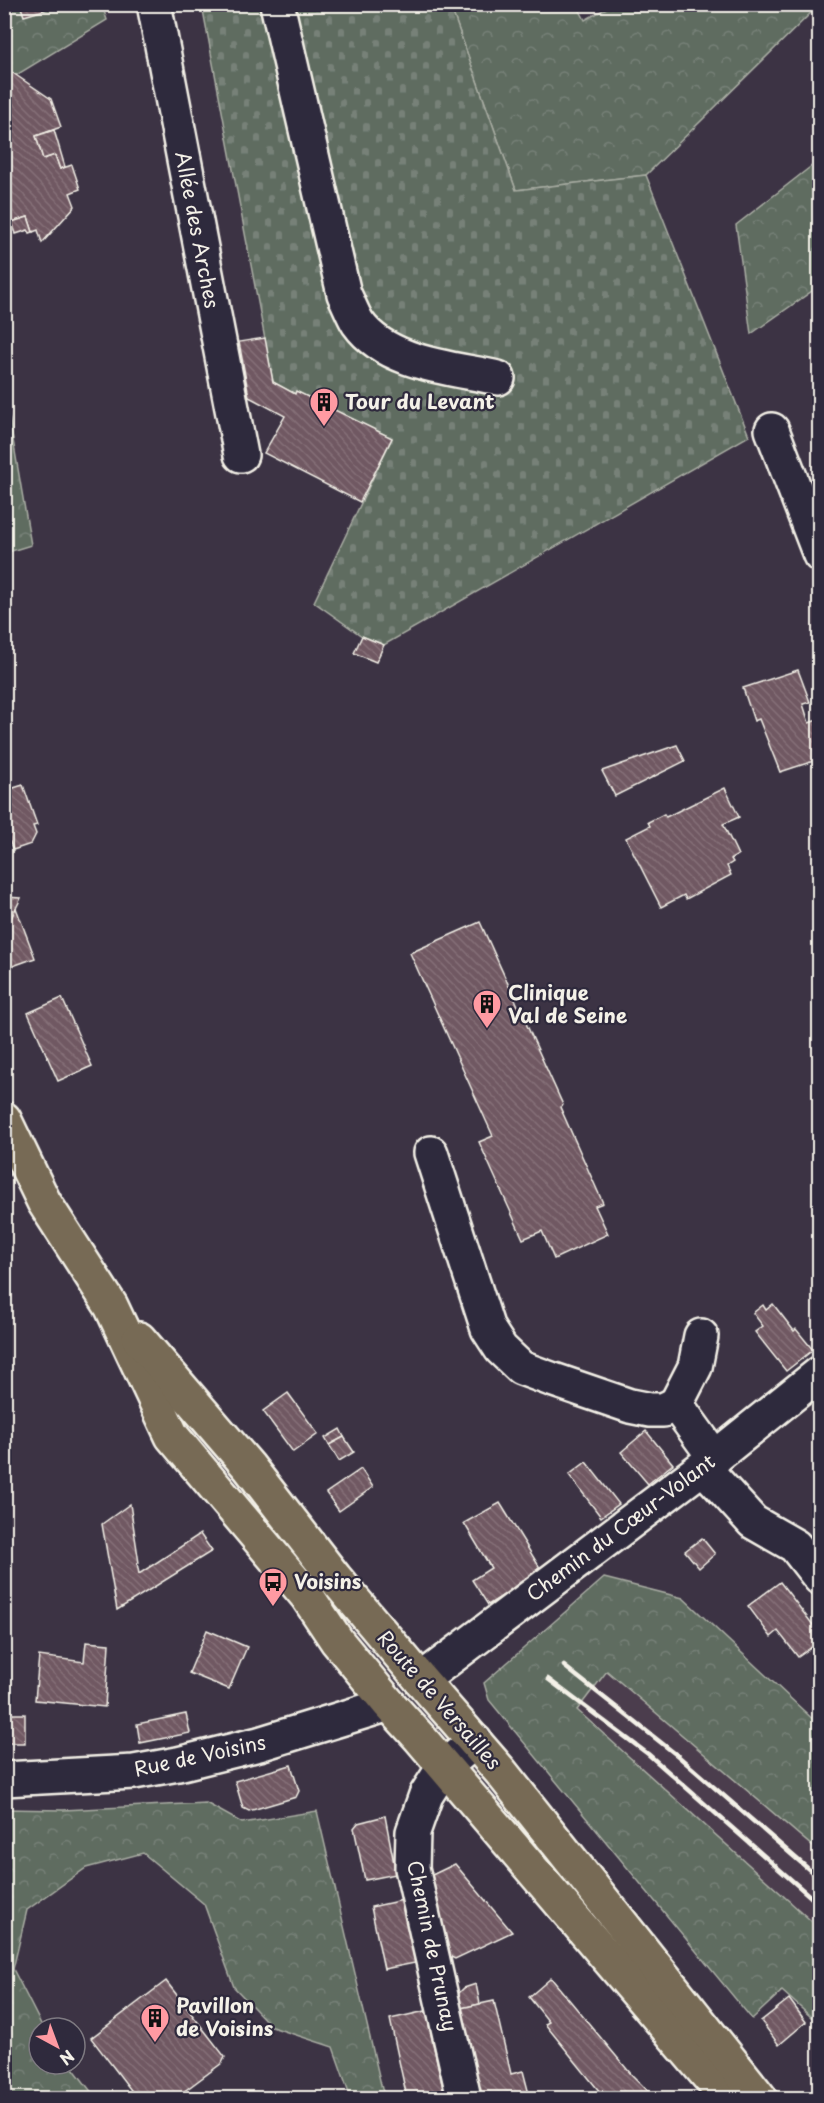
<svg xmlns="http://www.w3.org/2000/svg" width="824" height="2103" viewBox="0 0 824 2103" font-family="'Playpen Sans',sans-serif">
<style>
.built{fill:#4c3e4d}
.forest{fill:url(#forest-crowns);stroke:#aaaea4;stroke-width:1.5}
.cemetery{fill:url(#cemetery-stones);stroke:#aaaea4;stroke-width:1.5}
.building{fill:url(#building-back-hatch);stroke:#f4f1e8;stroke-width:1.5}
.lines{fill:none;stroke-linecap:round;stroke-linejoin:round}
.minor-casing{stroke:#f4f1e8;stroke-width:38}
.major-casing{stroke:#f4f1e8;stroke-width:38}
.minor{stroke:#2f2a3d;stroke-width:33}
.major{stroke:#776a54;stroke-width:33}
.rail{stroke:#f4f1e8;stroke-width:4.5}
.labels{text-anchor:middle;stroke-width:4.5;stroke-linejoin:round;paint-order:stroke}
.street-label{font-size:20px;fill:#f4f1e8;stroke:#2f2a3d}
.poi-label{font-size:20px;font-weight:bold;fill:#f4f1e8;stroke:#2f2a3d;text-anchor:start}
</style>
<defs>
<pattern id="forest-crowns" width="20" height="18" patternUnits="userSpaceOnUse" patternTransform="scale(1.5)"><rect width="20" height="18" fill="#5f6c61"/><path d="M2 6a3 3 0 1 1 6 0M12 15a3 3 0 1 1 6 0" fill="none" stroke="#778178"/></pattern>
<pattern id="cemetery-stones" width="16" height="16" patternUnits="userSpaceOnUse" patternTransform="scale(1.5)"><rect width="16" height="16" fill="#5f6c61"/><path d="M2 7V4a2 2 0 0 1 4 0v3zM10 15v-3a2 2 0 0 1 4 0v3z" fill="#778178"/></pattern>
<pattern id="building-back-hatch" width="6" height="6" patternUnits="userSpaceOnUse" patternTransform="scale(1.5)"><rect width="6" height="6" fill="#705862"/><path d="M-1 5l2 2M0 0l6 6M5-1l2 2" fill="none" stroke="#857078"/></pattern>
</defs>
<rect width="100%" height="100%" fill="#3c3344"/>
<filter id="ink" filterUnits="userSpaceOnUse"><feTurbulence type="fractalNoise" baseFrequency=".0167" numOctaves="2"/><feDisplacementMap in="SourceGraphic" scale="12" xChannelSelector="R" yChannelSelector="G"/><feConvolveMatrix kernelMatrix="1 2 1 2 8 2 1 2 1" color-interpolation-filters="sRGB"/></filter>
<g filter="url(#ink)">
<polygon class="built" points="604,1578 683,1598 819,1725 819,2024 782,1991 752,2019 489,1700 484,1683"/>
<g class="forest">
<polygon points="4,5 102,5 107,20 5,82"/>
<polygon points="450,5 577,5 585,20 612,5 819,5 646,175 516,190"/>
<polygon points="818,161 819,286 751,334 736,225"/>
<polygon points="5,393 31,545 5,553 4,553"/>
<polygon points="604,1578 683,1598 819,1725 819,1852 607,1671 577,1710 819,1928 819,2024 782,1991 752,2019 489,1700 484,1683"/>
<polygon points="206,1803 242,1823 317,1811 382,2089 387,2098 351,2098 333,2047 272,2027 234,1987 204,1904 143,1853 86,1868 27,1910 13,1969 43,2028 39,2028 39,2064 70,2064 96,2098 5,2098 5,1809 63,1810"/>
</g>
<polygon class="cemetery" points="202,5 450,5 516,190 646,175 749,436 384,645 362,636 314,602 392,438 297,392 295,394 273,382"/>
<g class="building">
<polygon points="20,4 64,4 24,16"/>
<polygon points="4,67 51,99 61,127 36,136 43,159 55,155 60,169 72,165 80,189 70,193 75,206 42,243 38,230 33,232 28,217 12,222 4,199"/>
<polygon points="54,130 65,167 60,169 55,155 43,159 36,136"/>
<polygon points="28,217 33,232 30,233 28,230 16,234 12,222"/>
<polygon points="265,338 273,382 295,394 296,391 392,438 360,502 264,453 285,416 249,397 239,342"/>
<polygon points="362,636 384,645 376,662 354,653"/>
<polygon points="798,670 810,702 803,704 809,723 820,719 820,759 780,772 759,719 754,721 743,688"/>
<polygon points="677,745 685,761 615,796 602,771"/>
<polygon points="23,785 37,825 33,826 36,834 31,844 13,850 7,835 4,836 4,791"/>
<polygon points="725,788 739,817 723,824 738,855 731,859 733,862 727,866 731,875 686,899 684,895 661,907 626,838 650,826 648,822 664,814 666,817"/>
<polygon points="4,897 21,898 4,933"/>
<polygon points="16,908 35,958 10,967 4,953 4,933"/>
<polygon points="480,922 563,1105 560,1107 603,1203 595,1206 608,1234 554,1259 542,1231 523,1239 479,1142 493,1136 410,953"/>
<polygon points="62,998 92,1066 58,1081 28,1013"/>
<polygon points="773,1304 794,1331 796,1329 813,1350 786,1371 755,1332 763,1326 753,1313 763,1305 766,1310"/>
<polygon points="288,1393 318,1434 293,1452 263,1411"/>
<polygon points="340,1429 344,1437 329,1445 325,1438"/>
<polygon points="646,1431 673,1464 648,1484 621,1452"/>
<polygon points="344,1437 354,1452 339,1461 329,1445"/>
<polygon points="586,1462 619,1504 601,1517 569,1475"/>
<polygon points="361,1469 373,1487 339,1511 326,1493"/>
<polygon points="500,1503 542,1571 488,1605 472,1580 491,1568 464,1523"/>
<polygon points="130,1504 139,1563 137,1563 139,1574 200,1534 212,1551 117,1610 102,1524"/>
<polygon points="702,1538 715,1554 699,1568 685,1551"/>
<polygon points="780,1582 820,1634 820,1641 798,1657 778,1631 771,1637 748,1606"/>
<polygon points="207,1630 247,1647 229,1689 189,1673"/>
<polygon points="86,1642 109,1644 105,1707 35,1700 39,1656 84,1662"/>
<rect x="4" y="1714" width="21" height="29"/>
<polygon points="186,1714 190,1733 140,1743 137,1724"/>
<polygon points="291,1765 299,1791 296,1797 249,1811 243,1808 235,1781"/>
<polygon points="385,1816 396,1874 365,1880 354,1828 358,1823"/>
<polygon points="455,1864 512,1932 455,1959 449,1956 432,1875"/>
<polygon points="403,1900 415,1963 384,1969 371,1907"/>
<polygon points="551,1978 631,2074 650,2093 651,2098 600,2098 598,2094 600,2092 545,2024 549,2022 529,1997"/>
<polygon points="166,1981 225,2057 222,2063 175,2098 137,2098 91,2038"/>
<polygon points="476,1984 480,2004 461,2008 457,1995 464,1988"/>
<polygon points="789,1999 806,2022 779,2045 761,2021"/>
<polygon points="494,2001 511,2074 523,2071 530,2098 479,2098 461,2008"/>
<polygon points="426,2011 444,2093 419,2098 407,2098 390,2019"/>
</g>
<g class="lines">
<g class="minor-casing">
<g id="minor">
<polyline points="154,4 241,455"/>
<path d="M 277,4 L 344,294 C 349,304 353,315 358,323 C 387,364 453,368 498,378"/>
<polyline points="772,430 820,555"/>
<polyline points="431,1153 488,1329 501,1349 521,1368 551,1379 630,1406 650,1410 663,1410 676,1404 715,1458"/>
<polyline points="676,1404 695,1367 701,1336"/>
<polyline points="703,1467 753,1522 795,1546 820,1578"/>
<polyline points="421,1680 703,1467 820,1373"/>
<polyline points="4,1779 134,1772 178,1764 259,1744 389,1704"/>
<polyline points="464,2098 412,1868 413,1832 426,1795 444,1767 475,1741"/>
</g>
</g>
<g class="major-casing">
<g id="major">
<polyline points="4,1119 44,1202 111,1306 172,1436 307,1596 337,1641 389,1704 420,1738 727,2098"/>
<polyline points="139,1339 249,1467 335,1578 421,1680 501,1772 760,2098"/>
</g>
</g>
<use href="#minor" class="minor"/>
<use href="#major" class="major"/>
<g class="rail">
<polyline points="564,1666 678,1756 820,1879"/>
<polyline points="548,1679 648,1754 820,1905"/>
</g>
</g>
</g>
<defs>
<g id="building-pin" transform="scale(1.5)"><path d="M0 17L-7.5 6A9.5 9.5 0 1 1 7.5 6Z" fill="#ff9aa2" stroke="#2f2a3d"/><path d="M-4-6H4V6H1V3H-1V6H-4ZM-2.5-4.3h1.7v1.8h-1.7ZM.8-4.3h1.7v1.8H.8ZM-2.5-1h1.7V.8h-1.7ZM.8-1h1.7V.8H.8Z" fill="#111"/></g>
<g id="bus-pin" transform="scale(1.5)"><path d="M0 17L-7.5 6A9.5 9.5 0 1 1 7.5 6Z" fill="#ff9aa2" stroke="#2f2a3d"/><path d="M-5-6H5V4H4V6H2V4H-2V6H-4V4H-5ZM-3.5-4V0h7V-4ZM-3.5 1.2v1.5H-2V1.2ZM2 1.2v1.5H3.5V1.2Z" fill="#111"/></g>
</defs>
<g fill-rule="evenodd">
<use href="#building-pin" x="324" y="402"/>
<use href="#building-pin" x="487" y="1004"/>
<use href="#bus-pin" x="273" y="1582"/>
<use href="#building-pin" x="155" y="2018"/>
</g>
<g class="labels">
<g class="street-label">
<text transform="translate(197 230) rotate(79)" y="7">Allée des Arches</text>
<text transform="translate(621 1528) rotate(-37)" y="7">Chemin du Cœur-Volant</text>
<text transform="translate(439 1700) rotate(49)" y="7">Route de Versailles</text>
<text transform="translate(200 1756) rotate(-12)" y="7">Rue de Voisins</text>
<text transform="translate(432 1946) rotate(78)" y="7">Chemin de Prunay</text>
</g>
<g class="poi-label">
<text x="345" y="409">Tour du Levant</text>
<text x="508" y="1000">Clinique<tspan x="508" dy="23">Val de Seine</tspan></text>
<text x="294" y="1589">Voisins</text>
<text x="176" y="2013">Pavillon<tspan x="176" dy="23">de Voisins</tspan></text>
</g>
</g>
<rect width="824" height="2103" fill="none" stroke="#2f2a3d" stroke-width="24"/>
<rect x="12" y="12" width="800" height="2079" fill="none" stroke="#f4f1e8" stroke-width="2" filter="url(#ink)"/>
<g transform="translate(57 2046) rotate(139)"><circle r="28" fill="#2f2a3d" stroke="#7e7a81" stroke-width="1.5"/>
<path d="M0-4.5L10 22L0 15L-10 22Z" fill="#ff9aa2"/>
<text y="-9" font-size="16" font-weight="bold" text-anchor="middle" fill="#f4f1e8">N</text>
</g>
</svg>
